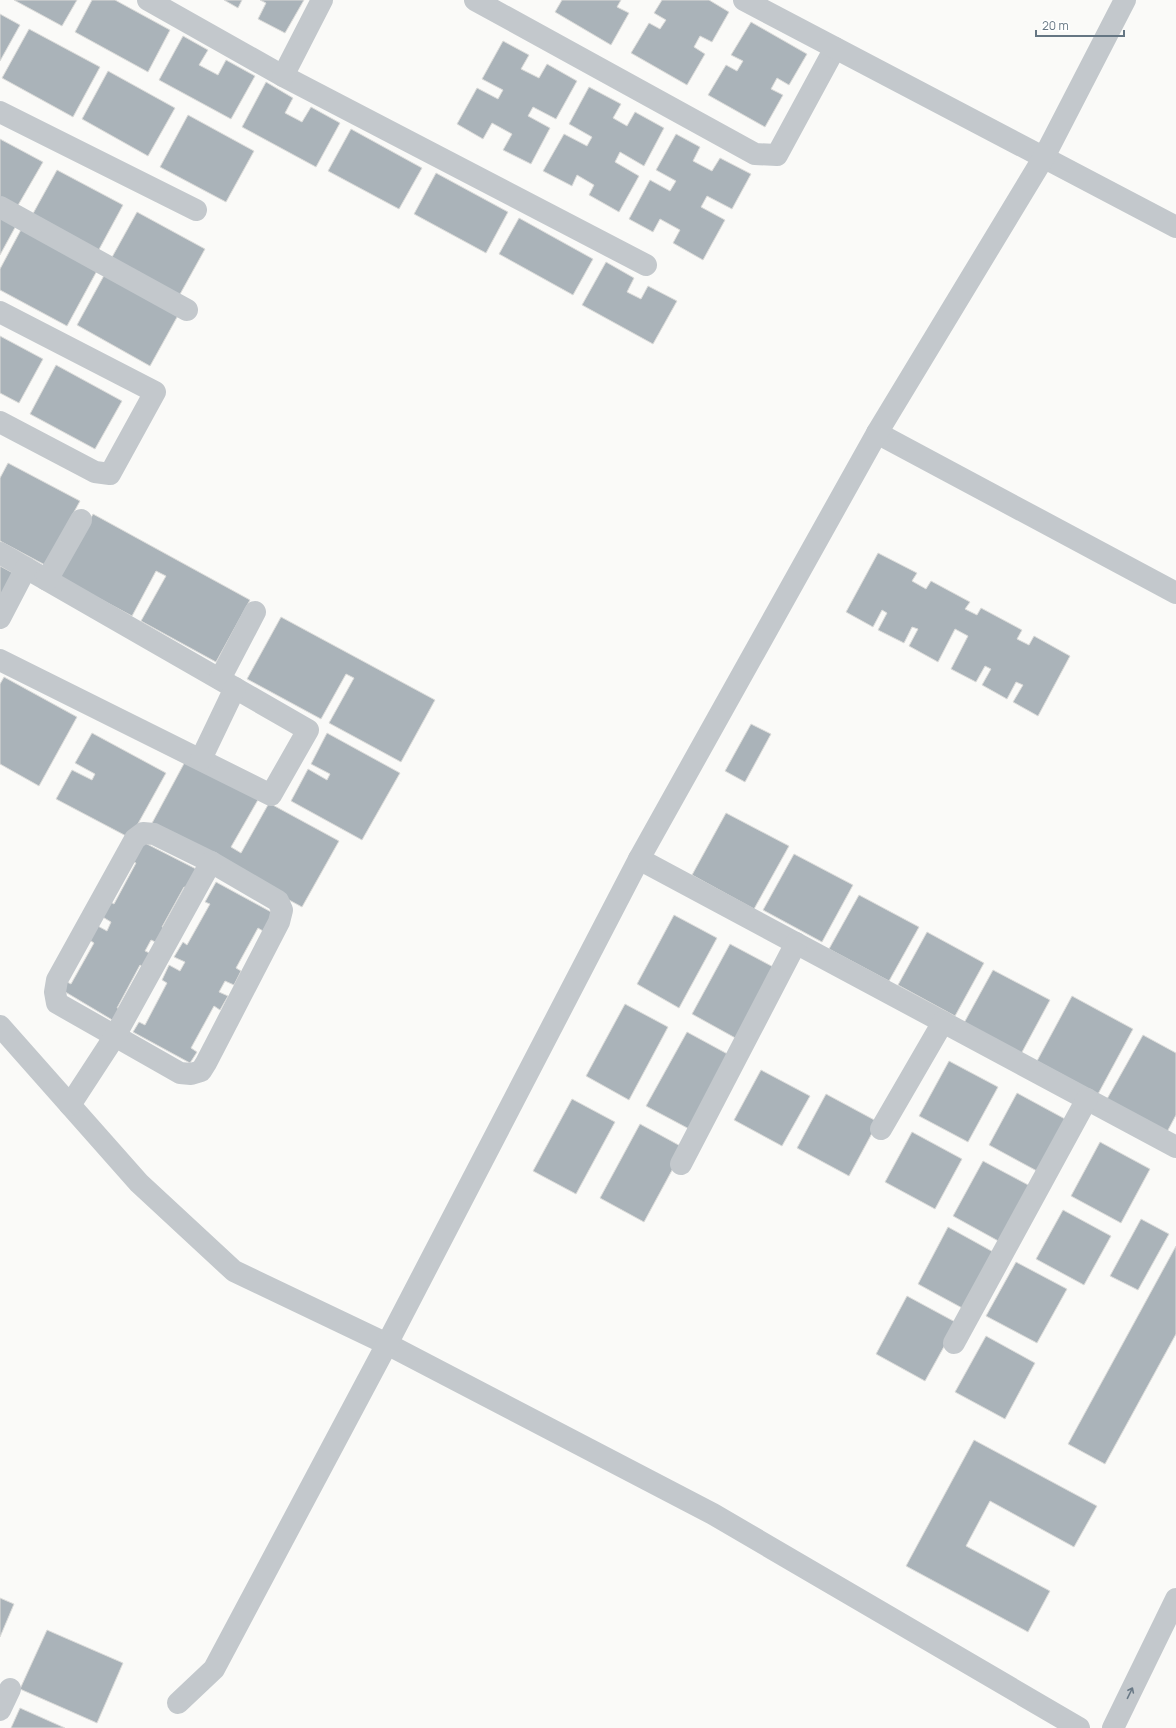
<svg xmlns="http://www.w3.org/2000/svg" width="1176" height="1728" viewBox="0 0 1176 1728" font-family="Manrope,sans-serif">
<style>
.building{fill:#aab3b9;stroke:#dcdcda}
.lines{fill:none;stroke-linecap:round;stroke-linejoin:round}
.minor{stroke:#c3c8cc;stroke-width:22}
.oneway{stroke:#6a7a87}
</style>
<rect width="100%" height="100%" fill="#fafaf8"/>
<g class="building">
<polygon points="14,0 77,0 62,26"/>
<polygon points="92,0 115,0 170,30 148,72 75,32"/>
<polygon points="224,0 242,0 238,8"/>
<polygon points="260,0 304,0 285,33 258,19 266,3"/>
<polygon points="562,0 621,0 617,7 629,13 611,45 555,12"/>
<polygon points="662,0 709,0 729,12 712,42 700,36 694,47 705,54 687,85 631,53 649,23 660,29 666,20 654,13"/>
<polygon points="0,14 20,25 0,61"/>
<polygon points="751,22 807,54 789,85 777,78 771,89 783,95 765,127 708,95 726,65 737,71 743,61 731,55"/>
<polygon points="29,29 100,67 73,117 2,78"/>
<polygon points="183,36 208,50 199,65 218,75 226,60 255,76 231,119 159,80"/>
<polygon points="503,41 529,55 521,69 539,78 547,64 577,81 556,119 533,107 528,116 550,128 531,164 503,150 512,134 492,123 483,139 457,124 477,88 498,99 503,90 482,79"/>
<polygon points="108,71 175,108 148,156 82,119"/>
<polygon points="266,82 293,98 285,113 302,122 311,107 340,123 316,167 242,127"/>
<polygon points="589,87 621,104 613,118 627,126 635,112 664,128 644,166 620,152 615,162 639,176 619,212 589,195 594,185 577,175 572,186 543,171 564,134 587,146 592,137 569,124"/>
<polygon points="188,115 254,151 226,202 160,167"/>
<polygon points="351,129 422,168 399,209 328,171"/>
<polygon points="676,134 700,147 693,161 712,171 720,158 751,174 732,209 707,196 701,207 725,220 703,260 673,243 680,230 660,219 653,232 629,219 650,180 670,191 676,181 656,170"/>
<polygon points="0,139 43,162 17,207 0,198"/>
<polygon points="57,170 123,205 96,255 30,219"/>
<polygon points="436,173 508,212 486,253 414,214"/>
<polygon points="0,212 18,222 0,255"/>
<polygon points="137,212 205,249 179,296 111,259"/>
<polygon points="519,218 593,259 573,295 499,254"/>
<polygon points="23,226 99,267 67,326 0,290 0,269"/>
<polygon points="606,262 634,278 627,292 641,299 648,286 677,301 653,344 582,305"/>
<polygon points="107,270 181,310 150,366 77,325"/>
<polygon points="0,336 43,359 19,403 0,393"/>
<polygon points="56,365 122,401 95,449 30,414"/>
<polygon points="8,463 80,501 45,565 0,541 0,478"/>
<polygon points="93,514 250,600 216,662 141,621 166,576 156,571 132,616 59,577"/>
<polygon points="878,553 917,573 912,581 926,589 931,581 970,602 965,609 977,615 981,608 1022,630 1017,639 1029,645 1034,636 1070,656 1038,716 1013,702 1023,685 1016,682 1007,699 982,685 991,669 985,666 976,682 951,669 968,636 955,629 938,662 909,646 918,629 912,627 904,643 878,630 887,613 882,610 873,627 846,612"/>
<polygon points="0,566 13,573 0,598"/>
<polygon points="281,617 435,700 401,762 329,723 354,678 346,674 321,719 247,679"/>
<polygon points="4,677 77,717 39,786 0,764 0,684"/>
<polygon points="751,724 771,734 745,782 725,771"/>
<polygon points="92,733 166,773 130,838 56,799 72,770 92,780 95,774 75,763"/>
<polygon points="327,733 400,773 362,840 291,801 308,769 327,780 330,774 311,764"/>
<polygon points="187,758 259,798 231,847 241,853 269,803 339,841 302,907 151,825"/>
<polygon points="726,813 789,846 754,909 692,875"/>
<polygon points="143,842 198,870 188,888 184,887 162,927 168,930 160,944 151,940 145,951 154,955 146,969 140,965 117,1008 122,1009 114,1021 62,990 67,982 71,984 94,943 88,939 96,925 107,931 111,922 101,916 109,901 114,904 136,863 132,861"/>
<polygon points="794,854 853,885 822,942 763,910"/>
<polygon points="216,882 273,913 263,931 258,928 236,968 241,971 234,985 225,981 219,992 228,996 220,1010 214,1006 191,1048 197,1052 190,1063 133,1032 139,1022 145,1025 167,983 162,980 169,965 180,971 185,962 174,957 183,942 187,945 210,904 205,902"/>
<polygon points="859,895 919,927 889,981 829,949"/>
<polygon points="674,915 717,938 679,1008 637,984"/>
<polygon points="927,932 984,963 955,1016 898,985"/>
<polygon points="730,944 777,969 739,1040 692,1014"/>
<polygon points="993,970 1050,1000 1021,1054 964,1023"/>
<polygon points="1072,996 1133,1029 1098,1094 1037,1061"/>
<polygon points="625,1004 668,1027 629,1100 586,1076"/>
<polygon points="687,1032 733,1057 693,1131 646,1106"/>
<polygon points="1143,1035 1176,1053 1176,1115 1167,1132 1107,1099"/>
<polygon points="949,1061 998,1087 968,1142 919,1116"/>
<polygon points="761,1070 810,1096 782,1146 734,1120"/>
<polygon points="1017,1093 1065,1119 1037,1171 989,1145"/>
<polygon points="826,1094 878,1122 849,1176 797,1148"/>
<polygon points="572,1099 615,1122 576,1194 533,1171"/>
<polygon points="640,1124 684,1148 644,1222 600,1198"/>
<polygon points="912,1132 962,1159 935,1209 885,1182"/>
<polygon points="1100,1142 1150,1169 1121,1223 1071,1196"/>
<polygon points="983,1161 1032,1187 1002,1243 953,1216"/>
<polygon points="1063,1210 1111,1236 1084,1285 1036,1259"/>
<polygon points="1141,1219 1169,1234 1138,1290 1110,1276"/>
<polygon points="948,1227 995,1253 964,1309 918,1284"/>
<polygon points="1176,1246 1176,1334 1105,1464 1068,1444"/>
<polygon points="1016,1262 1067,1289 1037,1343 986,1316"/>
<polygon points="907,1296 957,1323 925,1381 876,1354"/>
<polygon points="986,1336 1035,1363 1005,1419 955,1392"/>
<polygon points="974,1440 1097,1506 1074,1547 990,1501 966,1546 1050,1591 1028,1632 906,1566"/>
<polygon points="0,1598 14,1604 0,1637"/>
<polygon points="47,1630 123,1663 97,1723 20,1689"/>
<polygon points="20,1708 65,1728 11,1728"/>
</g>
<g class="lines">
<g class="minor">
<polyline points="148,0 283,76 646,265"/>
<polyline points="475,0 755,154 777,155 835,48"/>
<polyline points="744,0 1176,227"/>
<polyline points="283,76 322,0"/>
<polyline points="0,112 196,210"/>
<polyline points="0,207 187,310"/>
<polyline points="0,312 155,392 110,474 95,472 0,422"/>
<polyline points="877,433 1176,593"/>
<polyline points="0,553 308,730 271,795 0,660"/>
<polyline points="47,580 81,520"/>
<polyline points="0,618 26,568"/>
<polyline points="220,679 255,612"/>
<polyline points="201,759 235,688"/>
<polygon points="143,833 154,834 211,862 278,901 282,910 279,922 206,1063 201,1071 191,1074 180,1073 57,1003 55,992 57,980 135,839"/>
<polyline points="639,859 1176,1147"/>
<polyline points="0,1026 139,1183 234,1271 387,1344 713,1514 1079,1728"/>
<polyline points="70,1105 115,1036 211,862"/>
<polyline points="881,1129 943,1022"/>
<polyline points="681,1164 796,943"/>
<polyline points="954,1343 1087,1099"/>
<polyline points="178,1703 214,1669 387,1344 639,859 877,433 1044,157 1125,0"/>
<polyline points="0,1710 10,1689"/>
<polyline points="1113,1728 1176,1599"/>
</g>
</g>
<defs><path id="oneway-shaft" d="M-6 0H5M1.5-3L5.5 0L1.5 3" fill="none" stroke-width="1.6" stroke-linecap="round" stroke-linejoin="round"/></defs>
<use class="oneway" href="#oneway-shaft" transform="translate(1130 1693) rotate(-64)"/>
<path d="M1036 30v6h88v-6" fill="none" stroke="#657683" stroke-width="2"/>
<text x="1042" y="30" font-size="12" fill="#657683" stroke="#ffffff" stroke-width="3" paint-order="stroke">20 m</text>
</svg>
